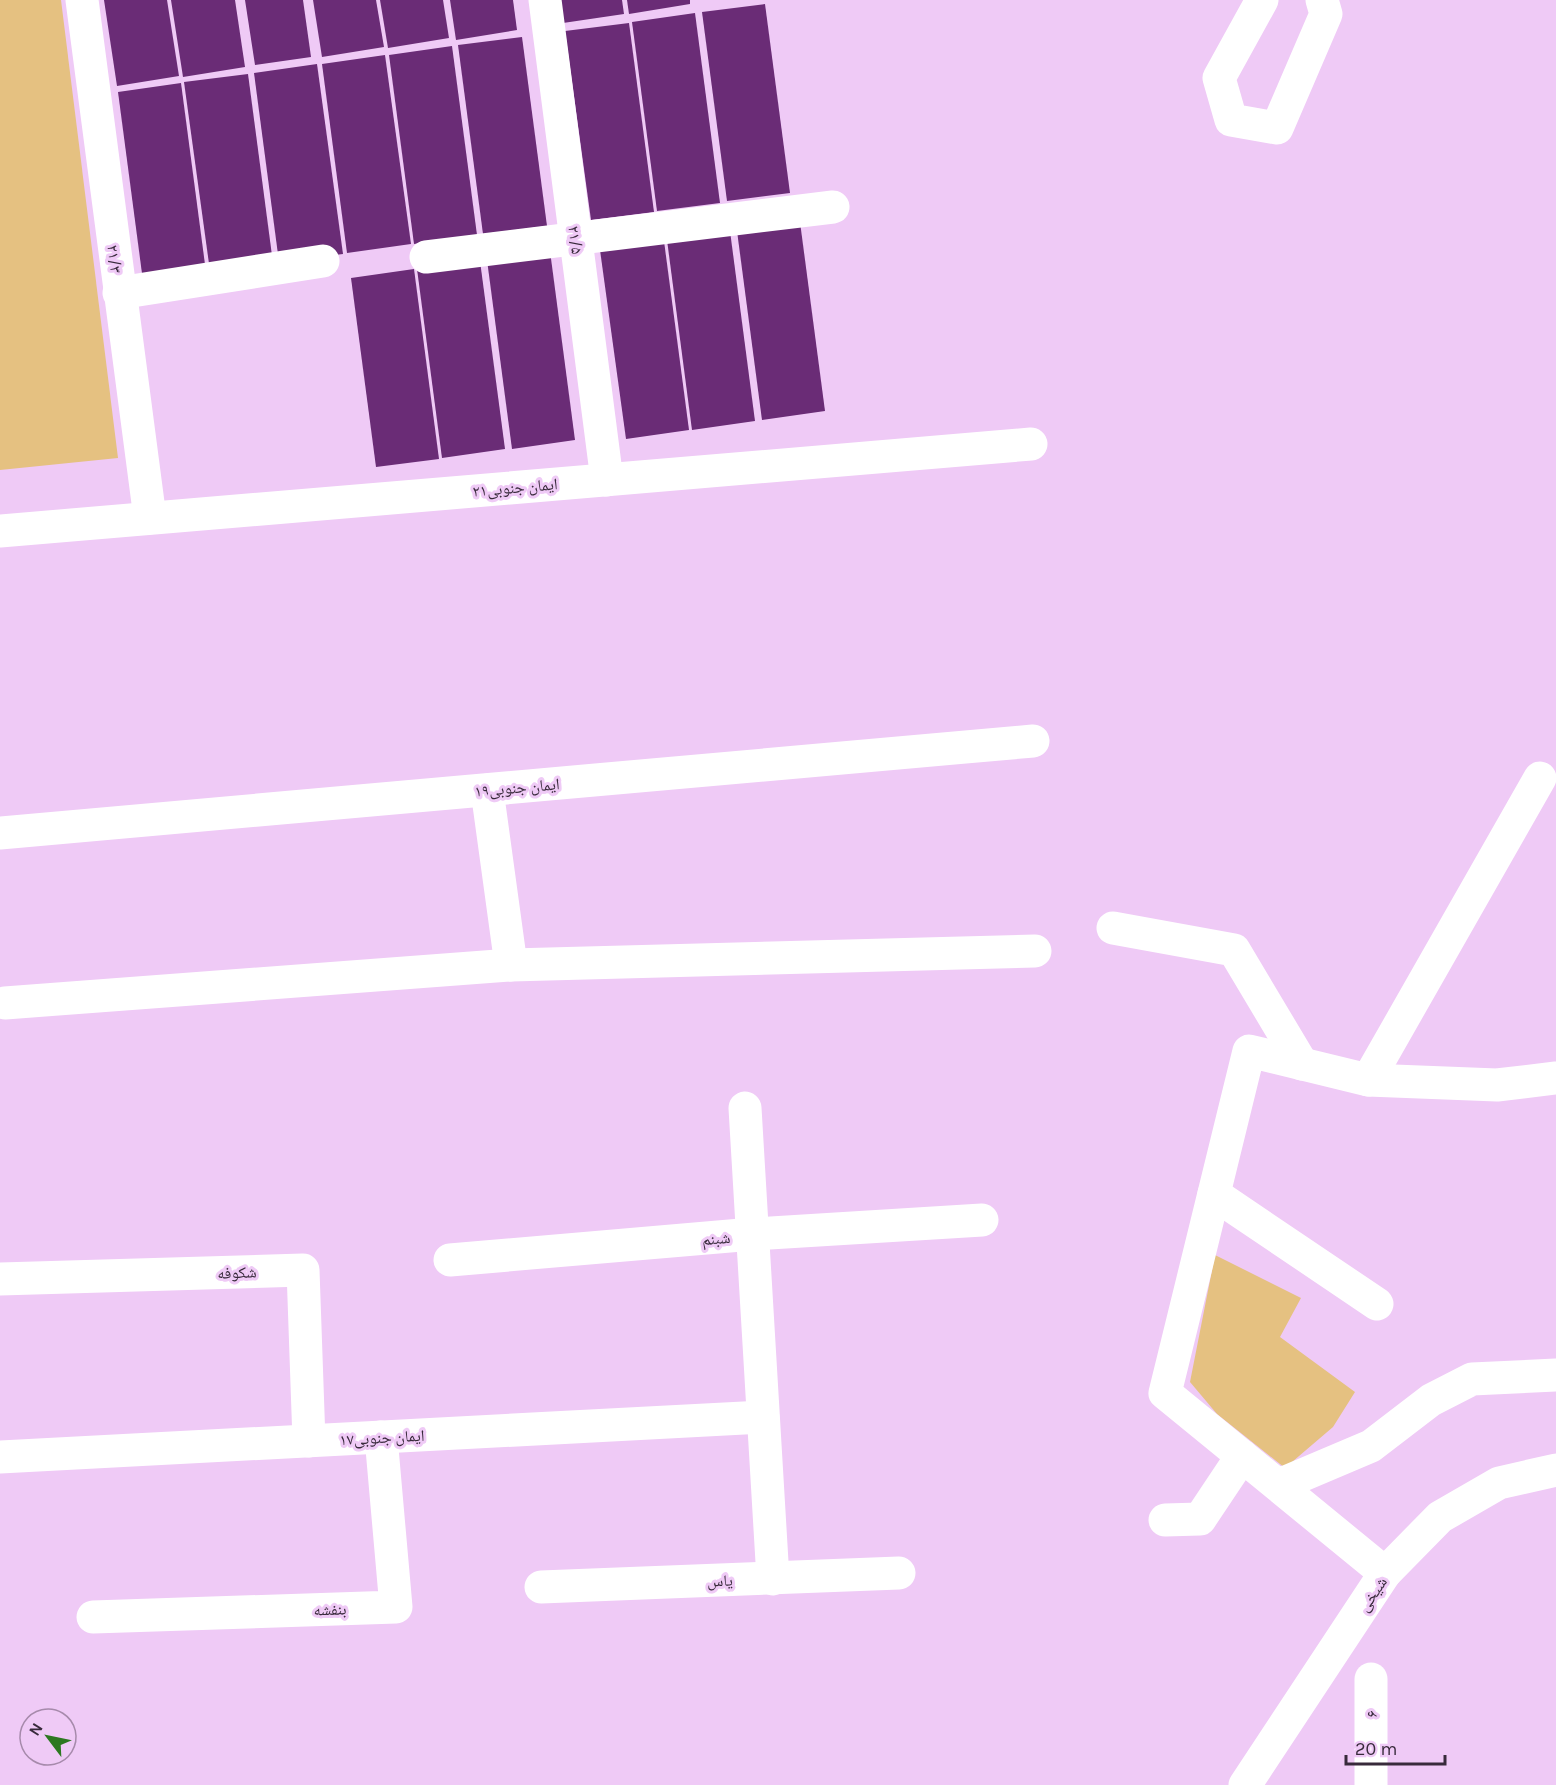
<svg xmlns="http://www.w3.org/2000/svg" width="1556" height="1785" viewBox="0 0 1556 1785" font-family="Karla,'Noto Naskh Arabic',sans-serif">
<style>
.green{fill:#e5c181}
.building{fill:#6a2c76}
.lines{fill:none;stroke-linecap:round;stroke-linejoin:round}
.minor{stroke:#fff;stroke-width:33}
.labels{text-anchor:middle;stroke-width:6;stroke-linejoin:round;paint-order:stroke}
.street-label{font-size:16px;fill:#382a3b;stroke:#efcaf6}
</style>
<rect width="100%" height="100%" fill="#efcaf6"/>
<g class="green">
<polygon points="0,0 61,0 118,458 0,470"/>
<polygon points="1215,1255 1301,1298 1280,1337 1355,1392 1333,1427 1285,1468 1217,1414 1190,1382"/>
</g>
<g class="building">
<polygon points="104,0 167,0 179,76 117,86"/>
<polygon points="171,0 235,0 245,67 183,77"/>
<polygon points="245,0 303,0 311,57 255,65"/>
<polygon points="313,0 376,0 384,47 322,57"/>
<polygon points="380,0 443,0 449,38 388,48"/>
<polygon points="450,0 513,0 517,30 456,40"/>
<polygon points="559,0 622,0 624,14 563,23"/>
<polygon points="627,0 690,0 690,4 629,14"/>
<polygon points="765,4 790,193 727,201 702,12"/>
<polygon points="695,13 720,203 657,211 632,22"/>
<polygon points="629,23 654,212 591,220 565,31"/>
<polygon points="522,37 547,226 483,234 458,45"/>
<polygon points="452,46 477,235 414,244 389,55"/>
<polygon points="385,55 411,244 347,253 322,64"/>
<polygon points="317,64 343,254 279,262 254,73"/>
<polygon points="248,74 273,263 210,271 184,82"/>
<polygon points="181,83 206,272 143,281 118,92"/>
<polygon points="800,222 825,411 762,420 737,231"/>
<polygon points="730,231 755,421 692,430 667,240"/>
<polygon points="664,241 689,430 626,439 600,250"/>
<polygon points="550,251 575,440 512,449 487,260"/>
<polygon points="480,261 505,449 442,458 417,269"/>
<polygon points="414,269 439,459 376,467 351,278"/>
</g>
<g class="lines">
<g class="minor">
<polyline points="82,0 150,518"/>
<polyline points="545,0 607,480"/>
<polyline points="1262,0 1219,78 1231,120 1277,128 1326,14 1322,0"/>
<polyline points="426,257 833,207"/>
<polyline points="119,293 323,261"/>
<polyline points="0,531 1031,444"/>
<polyline points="487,790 511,965"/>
<polyline points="0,833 1033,741"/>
<polyline points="1113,928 1234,950 1302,1064"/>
<polyline points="5,1003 511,965 1035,951"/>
<polyline points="1368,1080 1540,778"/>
<polyline points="745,1108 773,1579"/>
<polyline points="1214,1194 1377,1304"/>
<polyline points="450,1260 753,1234 982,1220"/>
<polyline points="0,1279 303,1270 309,1441"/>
<polyline points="0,1457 763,1417"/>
<polyline points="1279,1485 1371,1446 1431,1400 1472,1379 1556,1375"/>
<polyline points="1165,1520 1200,1519 1242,1456"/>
<polyline points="1385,1573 1165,1393 1249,1051 1368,1080 1497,1085 1556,1078"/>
<polyline points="541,1587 899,1573"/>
<polyline points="93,1617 396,1607 381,1437"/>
<polyline points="1245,1785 1385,1573 1440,1517 1499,1483 1556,1470"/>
<polyline points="1371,1785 1371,1679"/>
</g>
</g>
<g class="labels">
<g class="street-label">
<text transform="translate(576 240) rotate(83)" y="6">۲۱/۵</text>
<text transform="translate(115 259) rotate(83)" y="6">۲۱/۳</text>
<text transform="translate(515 487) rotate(-5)" y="6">ایمان جنوبی۲۱</text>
<text transform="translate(517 787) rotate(-5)" y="6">ایمان جنوبی۱۹</text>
<text transform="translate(716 1238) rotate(-5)" y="6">شبنم</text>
<text transform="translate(237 1272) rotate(-2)" y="6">شکوفه</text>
<text transform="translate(382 1437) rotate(-3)" y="6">ایمان جنوبی۱۷</text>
<text transform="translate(720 1580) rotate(-2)" y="6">یاس</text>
<text transform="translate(1372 1594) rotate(-56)" y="6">شیخی</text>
<text transform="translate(330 1609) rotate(-2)" y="6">بنفشه</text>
<text transform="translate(1371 1714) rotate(-90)" y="6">۶</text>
</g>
</g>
<g transform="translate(48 1737) rotate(302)"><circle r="28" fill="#efcaf6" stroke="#a68aab" stroke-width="1.5"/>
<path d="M0-4.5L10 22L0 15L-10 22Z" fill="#2c7820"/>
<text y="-9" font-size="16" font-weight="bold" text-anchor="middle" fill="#382a3b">N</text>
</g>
<path d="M1346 1755v9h99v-9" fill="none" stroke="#382a3b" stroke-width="3"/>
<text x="1355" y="1755" font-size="18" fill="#382a3b" stroke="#efcaf6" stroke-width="4.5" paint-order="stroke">20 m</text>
</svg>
